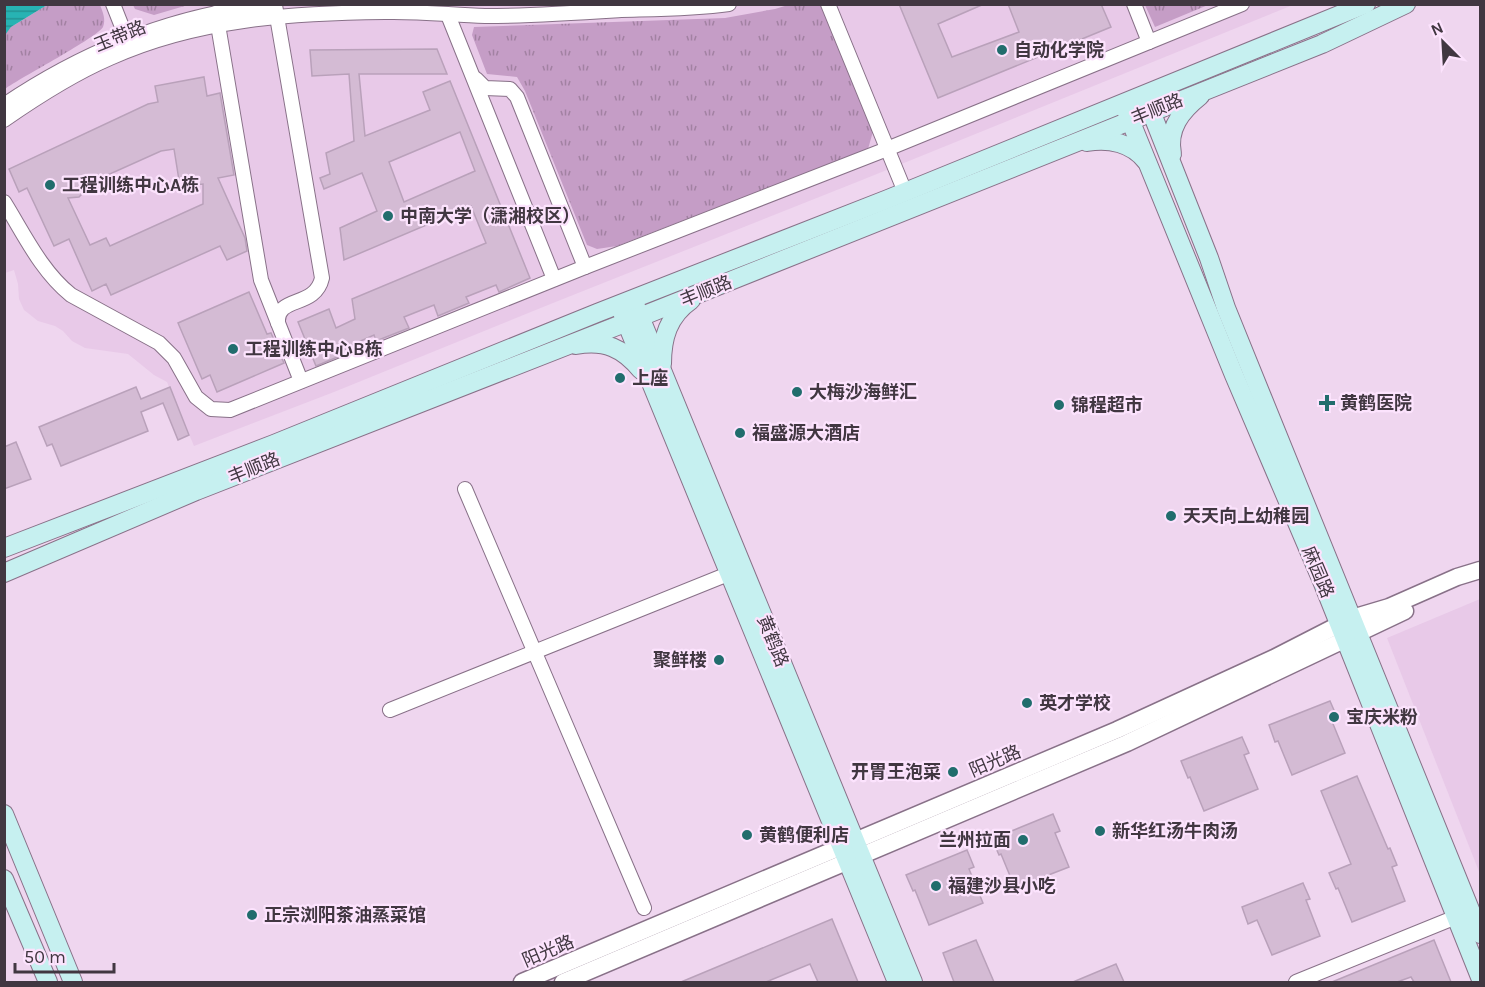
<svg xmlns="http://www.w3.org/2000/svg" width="1485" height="987" viewBox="0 0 1485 987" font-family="Karla,'Noto Sans SC',sans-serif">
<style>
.built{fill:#e8c9e8}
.grass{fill:url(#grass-tufts)}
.water{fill:url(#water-rules)}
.building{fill:#d4bbd4;stroke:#b9a1ba;stroke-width:1.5;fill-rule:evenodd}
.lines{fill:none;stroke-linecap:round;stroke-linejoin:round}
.minor-casing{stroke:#887188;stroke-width:16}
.tertiary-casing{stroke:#887188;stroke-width:19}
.secondary-casing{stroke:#887188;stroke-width:20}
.minor{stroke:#fff;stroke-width:14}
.tertiary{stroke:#fff;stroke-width:16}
.secondary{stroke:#c6f0f0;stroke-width:18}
.poi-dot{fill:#216d6d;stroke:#fce3fd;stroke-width:2}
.labels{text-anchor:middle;stroke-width:4.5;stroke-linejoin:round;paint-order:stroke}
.street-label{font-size:18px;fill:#413741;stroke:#fce3fd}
.poi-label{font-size:18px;font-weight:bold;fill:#413741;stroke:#fce3fd;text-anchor:start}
</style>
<defs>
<pattern id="grass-tufts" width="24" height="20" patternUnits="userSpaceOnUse" patternTransform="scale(1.5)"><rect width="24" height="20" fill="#c59dc6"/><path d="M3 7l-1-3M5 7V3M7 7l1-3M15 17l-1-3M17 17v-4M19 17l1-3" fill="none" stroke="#a281a2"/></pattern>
<pattern id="water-rules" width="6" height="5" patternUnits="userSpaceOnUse" patternTransform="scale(1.5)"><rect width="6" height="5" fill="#27b3b3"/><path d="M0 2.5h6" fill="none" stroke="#239293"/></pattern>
</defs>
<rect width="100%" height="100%" fill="#efd6ef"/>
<g class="built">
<polygon points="4,5 1293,5 862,180 553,303 334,392 194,446 167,382 154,375 128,354 85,348 72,341 63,331 55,326 38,321 24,310 19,299 18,284 14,270 5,273"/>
<polygon points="1480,599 1480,874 1387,638"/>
</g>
<g class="grass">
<path d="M 47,5 L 100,5 C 103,12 106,20 103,27 C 98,37 20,78 5,89 L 4,35 L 11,27 Z"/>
<polygon points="133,5 188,5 154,15 135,9"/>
<polygon points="788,5 822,5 874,128 868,149 617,246 597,249 587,245 525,91 517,77 487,74 472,35 474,27 725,18 775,9"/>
<polygon points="1145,5 1208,5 1155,27"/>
</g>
<polygon class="water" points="5,4 47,4 47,5 11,27 5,35"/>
<g class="building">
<polygon points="899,4 984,4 938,24 952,57 1019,32 1008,4 1101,4 1111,27 938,98"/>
<path d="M 437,49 L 447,74 L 359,74 L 365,136 L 430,110 L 423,92 L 450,81 L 530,278 L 499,292 L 496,285 L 466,297 L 469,303 L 438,316 L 434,305 L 404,317 L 409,328 L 376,341 L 374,335 L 345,348 L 347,353 L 316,366 L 298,322 L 329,309 L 336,328 L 355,319 L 352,299 L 486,243 L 471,206 L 344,260 L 340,228 L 377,211 L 362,173 L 324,189 L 320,178 L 330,174 L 326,153 L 354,141 L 349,74 L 312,76 L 310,50 ZM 460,132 L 475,171 L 404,202 L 389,162 Z"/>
<path d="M 204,77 L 207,96 L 220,93 L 234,175 L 218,178 L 245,238 L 247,251 L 227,260 L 220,246 L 111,295 L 106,284 L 92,291 L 69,239 L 54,246 L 27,188 L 19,192 L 9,169 L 148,104 L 158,102 L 155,86 ZM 174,149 L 179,180 L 184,180 L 185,186 L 203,184 L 203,204 L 110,246 L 106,238 L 90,245 L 68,198 L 79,197 L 82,194 L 83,186 L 161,151 Z"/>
<polygon points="249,292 267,334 271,333 284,363 217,392 210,375 202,379 178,323"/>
<polygon points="136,387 141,399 170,387 189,435 178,440 163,403 141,412 148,431 61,466 52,444 47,446 39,427"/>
<polygon points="16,442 31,479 4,489 4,447"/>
<polygon points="1330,701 1337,717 1331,719 1345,753 1292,775 1278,741 1275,742 1269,725"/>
<polygon points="1242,737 1249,753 1244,755 1258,789 1204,811 1190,777 1188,778 1181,761"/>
<polygon points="1357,776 1388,849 1390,848 1397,865 1392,867 1405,901 1352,922 1338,888 1336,889 1329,873 1351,864 1321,791"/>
<polygon points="1053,814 1060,831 1055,833 1069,867 1015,888 1001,854 999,855 992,839"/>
<polygon points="967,850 974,867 969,869 983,903 929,925 915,890 913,891 906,875"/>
<polygon points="1303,883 1310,899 1306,900 1320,936 1272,955 1257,920 1248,924 1242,907"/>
<polygon points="832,919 858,982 818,982 810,964 766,982 681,982"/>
<polygon points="976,940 994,982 954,982 943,953"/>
<polygon points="1434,940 1451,982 1414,982 1411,977 1397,982 1332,982"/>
<polygon points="1116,964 1124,982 1073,982"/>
</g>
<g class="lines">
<g class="minor-casing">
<g id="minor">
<polyline points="113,4 130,47"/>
<polyline points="828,4 905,192"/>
<polyline points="1134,4 1149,42"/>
<path d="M 275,5 L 322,278 C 315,309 276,295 278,323"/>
<polyline points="216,13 261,280 301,381"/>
<polyline points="448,15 554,279"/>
<polyline points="476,79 485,88 510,89 517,97 585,267"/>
<path d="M 4,105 C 87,49 175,14 275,4"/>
<path d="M 4,120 C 37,97 73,74 110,58 C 196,19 292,13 385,12 C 418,11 452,15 485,16 C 530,16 575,13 621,10 C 657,9 693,9 729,4"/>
<path d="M 4,202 C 24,234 41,271 71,295 L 159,343 L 174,358 L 196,397 L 211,409 L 230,410 L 585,267 L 887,149 L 1242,4"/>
<polyline points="465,489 644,908"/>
<polyline points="390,710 738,570"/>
<polyline points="1296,982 1456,917"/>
</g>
</g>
<g class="tertiary-casing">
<g id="tertiary">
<polyline points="522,982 1117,730 1274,658 1352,618 1389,607 1457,577 1480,570"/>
<polyline points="563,982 1127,743 1405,611"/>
</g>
</g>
<g class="secondary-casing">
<g id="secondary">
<polyline points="1147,101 1209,258 1226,308 1480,934"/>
<polyline points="1126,110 1234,375 1322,581 1480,977"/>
<path d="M 1087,142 C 1109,138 1132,143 1146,161"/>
<path d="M 1172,154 C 1167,129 1181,111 1200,96"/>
<polyline points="636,307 913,982"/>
<polyline points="622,312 897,982"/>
<path d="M 576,345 C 605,340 623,348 641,370"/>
<path d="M 662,364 C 662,338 668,316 691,300"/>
<polyline points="4,548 274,444 597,313 888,199 1366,4"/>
<polyline points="4,573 196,491 640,317 1322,44 1406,4"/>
<polyline points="4,814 73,982"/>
<polyline points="4,879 48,982"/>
</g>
</g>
<use href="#minor" class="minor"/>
<use href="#tertiary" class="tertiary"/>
<use href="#secondary" class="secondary"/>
</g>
<g class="poi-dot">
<circle cx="1002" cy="50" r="6"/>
<circle cx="50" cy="185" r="6"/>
<circle cx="388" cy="216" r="6"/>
<circle cx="233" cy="349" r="6"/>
<circle cx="620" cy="378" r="6"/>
<circle cx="797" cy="392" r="6"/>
<path d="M1324 394h6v6h6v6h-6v6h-6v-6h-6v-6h6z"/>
<circle cx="1059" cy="405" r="6"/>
<circle cx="740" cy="433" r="6"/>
<circle cx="1171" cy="516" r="6"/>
<circle cx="719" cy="660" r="6"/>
<circle cx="1027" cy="703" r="6"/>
<circle cx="1334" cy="717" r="6"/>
<circle cx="953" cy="772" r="6"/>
<circle cx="1100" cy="831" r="6"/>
<circle cx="747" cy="835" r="6"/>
<circle cx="1023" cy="840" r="6"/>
<circle cx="936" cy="886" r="6"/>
<circle cx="252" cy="915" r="6"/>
</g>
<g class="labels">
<g class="street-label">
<text transform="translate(120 36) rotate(-22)" y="6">玉带路</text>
<text transform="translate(1157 109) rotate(-22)" y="6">丰顺路</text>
<text transform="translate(706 291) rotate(-22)" y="6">丰顺路</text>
<text transform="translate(254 468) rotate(-22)" y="6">丰顺路</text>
<text transform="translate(1318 572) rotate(67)" y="6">麻园路</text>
<text transform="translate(773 641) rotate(68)" y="6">黄鹤路</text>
<text transform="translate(995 761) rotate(-23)" y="6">阳光路</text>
<text transform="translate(548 951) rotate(-23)" y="6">阳光路</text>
</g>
<g class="poi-label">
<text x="1014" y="56">自动化学院</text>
<text x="62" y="191">工程训练中心A栋</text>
<text x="400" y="222">中南大学（潇湘校区）</text>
<text x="245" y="355">工程训练中心B栋</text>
<text x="632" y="384">上座</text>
<text x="809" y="398">大梅沙海鲜汇</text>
<text x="1340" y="409">黄鹤医院</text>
<text x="1071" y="411">锦程超市</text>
<text x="752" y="439">福盛源大酒店</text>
<text x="1183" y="522">天天向上幼稚园</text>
<text x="707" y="666" text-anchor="end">聚鲜楼</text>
<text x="1039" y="709">英才学校</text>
<text x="1346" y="723">宝庆米粉</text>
<text x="941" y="778" text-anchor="end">开胃王泡菜</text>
<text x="1112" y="837">新华红汤牛肉汤</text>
<text x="759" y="841">黄鹤便利店</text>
<text x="1011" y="846" text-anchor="end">兰州拉面</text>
<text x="948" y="892">福建沙县小吃</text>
<text x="264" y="921">正宗浏阳茶油蒸菜馆</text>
</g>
</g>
<rect width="1485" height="987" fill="none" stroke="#413741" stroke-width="12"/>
<g transform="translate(1443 42) rotate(336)" stroke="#fce3fd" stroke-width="4.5" paint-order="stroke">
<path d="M0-4.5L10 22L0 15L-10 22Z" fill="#413741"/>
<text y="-9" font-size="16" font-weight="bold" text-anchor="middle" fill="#413741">N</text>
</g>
<path d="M15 963v9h99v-9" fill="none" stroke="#413741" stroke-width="3"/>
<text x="24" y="963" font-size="18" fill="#413741" stroke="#fce3fd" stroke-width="4.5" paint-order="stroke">50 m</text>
</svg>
